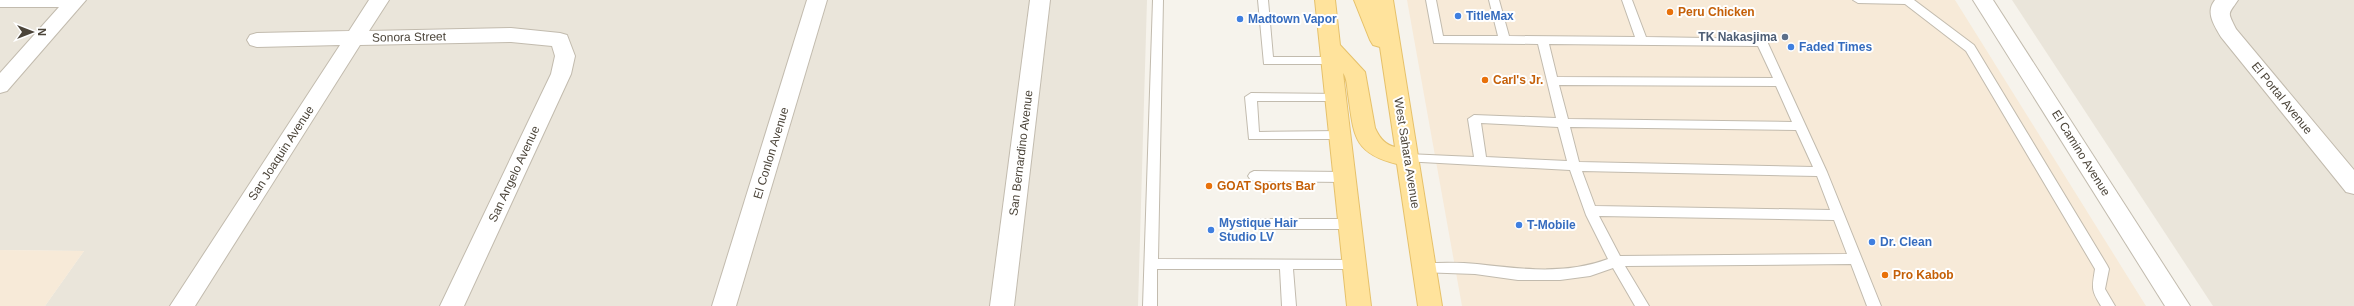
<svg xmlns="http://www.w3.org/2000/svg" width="2354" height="306" viewBox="0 0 2354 306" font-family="Arial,sans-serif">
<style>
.residential{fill:#eae5da}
.commercial{fill:#f7ead8}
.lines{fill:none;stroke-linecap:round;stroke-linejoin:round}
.lane-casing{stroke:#c2bbae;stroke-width:2}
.street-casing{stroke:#c2bbae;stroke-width:2}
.primary-casing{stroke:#e6c16a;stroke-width:2}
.lane{fill:#fff;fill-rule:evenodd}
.street{fill:#fff;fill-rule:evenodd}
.primary{fill:#ffe39c;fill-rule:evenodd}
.food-dot{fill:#e8710a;stroke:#fff;stroke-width:1.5}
.shop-dot{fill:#3f7fe0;stroke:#fff;stroke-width:1.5}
.service-dot{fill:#5c6f8a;stroke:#fff;stroke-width:1.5}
.labels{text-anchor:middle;stroke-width:4;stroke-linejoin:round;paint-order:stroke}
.food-label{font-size:12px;font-weight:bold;fill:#c56008;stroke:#fff;text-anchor:start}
.shop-label{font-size:12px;font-weight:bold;fill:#366cbe;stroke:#fff;text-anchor:start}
.street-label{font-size:12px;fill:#4b4439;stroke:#fff}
.service-label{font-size:12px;font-weight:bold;fill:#4e5e75;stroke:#fff;text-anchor:end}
</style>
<rect width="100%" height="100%" fill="#f6f3ec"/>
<g class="residential">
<polygon points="0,0 1147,0 1138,306 45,306 84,251 0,250"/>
<polygon points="2012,0 2354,0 2354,306 2213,306"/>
</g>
<g class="commercial">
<polygon points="1407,0 1955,0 2146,306 1462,306"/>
<polygon points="0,250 84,251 45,306 0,306"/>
</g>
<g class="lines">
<g class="lane-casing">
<g id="lane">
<polygon points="1153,0 1163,0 1158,259 1359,260 1360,264 1359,268 1354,269 1293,269 1296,306 1282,306 1280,269 1157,269 1157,306 1143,306"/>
<polygon points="1258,0 1268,0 1273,57 1332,57 1336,58 1338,61 1336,64 1264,64"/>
<path d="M 1426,0 L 1436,0 L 1443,36 L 1498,36 L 1489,0 L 1499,0 L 1509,36 L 1635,37 L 1622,0 L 1632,0 L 1646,37 L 1766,39 L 1827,172 L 1881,306 L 1867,306 L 1851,264 L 1625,266 L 1649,306 L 1635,306 L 1613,268 L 1590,276 L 1560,280 L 1518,280 L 1475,274 L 1419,272 L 1418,268 L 1419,264 L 1424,263 C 1441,263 1459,262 1477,264 C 1522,269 1565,275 1608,259 L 1586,215 L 1570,170 L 1403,161 L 1401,158 L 1407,154 L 1474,157 L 1468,119 L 1474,115 L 1556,118 L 1538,44 L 1434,43 ZM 1549,44 L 1758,46 L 1773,78 L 1557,77 ZM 1559,85 L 1776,86 L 1792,122 L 1568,119 ZM 1481,123 L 1558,127 L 1567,161 L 1486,157 ZM 1570,127 L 1796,130 L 1813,167 L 1579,162 ZM 1582,171 L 1817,176 L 1830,210 L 1595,206 ZM 1599,216 L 1834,220 L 1847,254 L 1620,256 Z"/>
<path d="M 1853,0 L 1914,0 L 1974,45 L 2107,265 L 2109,269 L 2105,289 L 2115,306 L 2101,306 C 2091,290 2092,288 2095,269 L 1966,51 L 1905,4 L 1858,3 Z"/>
<polygon points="1251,93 1340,94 1342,97 1336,101 1257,101 1259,132 1340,131 1346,135 1340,139 1249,139 1245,97"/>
<polygon points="1254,171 1344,172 1348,174 1350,177 1348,180 1344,182 1254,181 1250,179 1248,176 1250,173"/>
<polygon points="1260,219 1350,219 1354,221 1356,224 1354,227 1350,229 1260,229 1256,227 1254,224 1256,221"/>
</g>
</g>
<g class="street-casing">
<g id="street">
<polygon points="0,0 86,0 7,91 0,93 0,73 59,7 0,7"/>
<polygon points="369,0 389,0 369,31 511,28 560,33 567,35 575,56 571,74 464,306 440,306 551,74 555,56 552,46 511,42 360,45 195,306 170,306 340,45 257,47 250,45 247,40 250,35 257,33 349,31"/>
<polygon points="807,0 827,0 736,306 712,306"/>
<polygon points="1030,0 1050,0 1014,306 990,306"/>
<polygon points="1973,0 1993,0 2190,306 2165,306"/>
<path d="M 2215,0 L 2238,0 C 2228,15 2227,11 2236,29 L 2354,170 L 2354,194 L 2346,192 L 2221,37 C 2214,25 2205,12 2215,0 Z"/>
</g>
</g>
<g class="primary-casing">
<path id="primary" d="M 1315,0 L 1335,0 L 1340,45 L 1365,72 L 1375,128 C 1379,137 1385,145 1395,147 L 1380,47 L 1373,45 L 1370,40 L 1354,0 L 1393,0 L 1442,306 L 1418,306 L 1397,164 C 1352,153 1354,134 1348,94 C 1347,87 1347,78 1343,73 L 1371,306 L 1347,306 Z"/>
</g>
<use href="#lane" class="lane"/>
<use href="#street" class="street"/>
<use href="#primary" class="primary"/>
</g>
<g class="food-dot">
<circle cx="1670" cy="12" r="4"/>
<circle cx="1485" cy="80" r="4"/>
<circle cx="1209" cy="186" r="4"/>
<circle cx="1885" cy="275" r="4"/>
</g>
<g class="shop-dot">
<circle cx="1458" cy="16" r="4"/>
<circle cx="1240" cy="19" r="4"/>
<circle cx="1791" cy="47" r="4"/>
<circle cx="1519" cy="225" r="4"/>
<circle cx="1211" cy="230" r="4"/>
<circle cx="1872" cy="242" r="4"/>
</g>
<circle class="service-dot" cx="1785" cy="37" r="4"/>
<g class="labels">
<g class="food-label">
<text x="1678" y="16">Peru Chicken</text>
<text x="1493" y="84">Carl's Jr.</text>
<text x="1217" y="190">GOAT Sports Bar</text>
<text x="1893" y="279">Pro Kabob</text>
</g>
<g class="shop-label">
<text x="1466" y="20">TitleMax</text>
<text x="1248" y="23">Madtown Vapor</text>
<text x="1799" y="51">Faded Times</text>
<text x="1219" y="227">Mystique Hair<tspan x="1219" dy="14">Studio LV</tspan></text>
<text x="1527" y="229">T-Mobile</text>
<text x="1880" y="246">Dr. Clean</text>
</g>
<g class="street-label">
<text transform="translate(409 37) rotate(-1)" y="4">Sonora Street</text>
<text transform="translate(2282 98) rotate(51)" y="4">El Portal Avenue</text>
<text transform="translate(281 153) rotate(-57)" y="4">San Joaquin Avenue</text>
<text transform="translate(771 153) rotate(-73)" y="4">El Conlon Avenue</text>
<text transform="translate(1021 153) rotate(-83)" y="4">San Bernardino Avenue</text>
<text transform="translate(1407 153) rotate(81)" y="4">West Sahara Avenue</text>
<text transform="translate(2081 153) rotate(58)" y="4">El Camino Avenue</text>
<text transform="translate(514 174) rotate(-65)" y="4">San Angelo Avenue</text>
</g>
<g class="service-label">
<text x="1777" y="41">TK Nakasjima</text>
</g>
</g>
<g transform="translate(32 32) rotate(90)" stroke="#ffffff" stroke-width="3" paint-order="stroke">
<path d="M0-3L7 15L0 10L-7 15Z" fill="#4b4439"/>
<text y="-6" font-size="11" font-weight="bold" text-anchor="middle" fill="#4b4439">N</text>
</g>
</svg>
